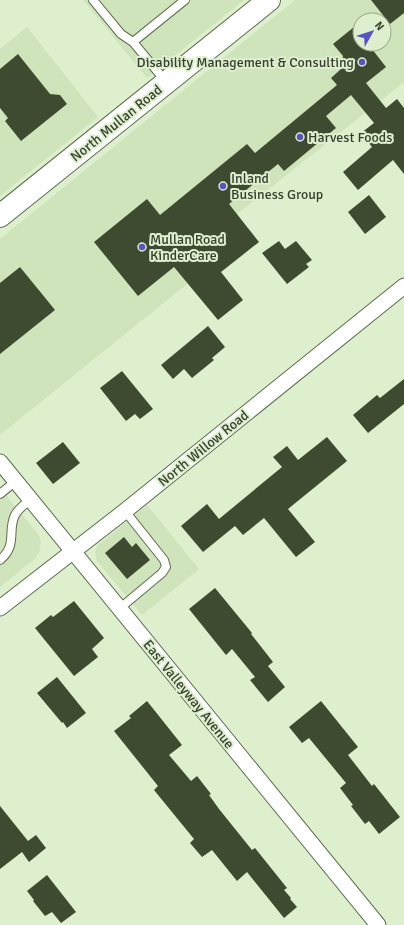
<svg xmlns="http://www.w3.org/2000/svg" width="404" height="925" viewBox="0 0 404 925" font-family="Signika,sans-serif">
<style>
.built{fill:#cfe4bb;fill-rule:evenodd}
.building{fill:#3e4b31}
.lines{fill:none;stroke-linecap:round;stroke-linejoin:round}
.service-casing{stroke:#5f6e50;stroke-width:10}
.minor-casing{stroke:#5f6e50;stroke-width:17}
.primary-casing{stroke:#5f6e50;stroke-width:24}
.service{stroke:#fff;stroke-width:8}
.minor{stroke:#fff;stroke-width:15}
.primary{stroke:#fff;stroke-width:22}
.poi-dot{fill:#5752c9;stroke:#ddefcc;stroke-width:1.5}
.labels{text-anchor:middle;stroke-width:4;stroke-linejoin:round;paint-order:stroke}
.poi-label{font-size:14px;fill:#373e30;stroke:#ddefcc;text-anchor:start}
.street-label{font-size:14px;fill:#373e30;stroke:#ddefcc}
</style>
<rect width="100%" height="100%" fill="#ddefcc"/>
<g class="built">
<polygon points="83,0 244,0 147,78"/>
<path d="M 295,0 L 404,0 L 404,82 L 203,241 L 217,260 L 1,434 L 0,432 L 0,239 ZM 360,20 L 384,20 L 384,44 L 360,44 Z"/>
<polygon points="27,27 98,117 0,196 0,49"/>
<polygon points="0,488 38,534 41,542 40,550 36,558 0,587"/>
<polygon points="147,505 199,569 142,615 97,561 95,552 98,545"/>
</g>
<g class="building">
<polygon points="371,0 404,0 404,13 390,24"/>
<polygon points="354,27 360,34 360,44 368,44 386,67 366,83 386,108 397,99 404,108 404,174 393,160 358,190 343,172 372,147 361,133 374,123 351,95 326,116 336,128 284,171 278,164 229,204 259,242 221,272 243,300 218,320 174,267 138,296 94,242 147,199 160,215 247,144 255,153 337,85 331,78 341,69 343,56 333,44"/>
<polygon points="18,54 50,94 60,95 67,104 21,141 5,121 8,118 0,108 0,69"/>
<polygon points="369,195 386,217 365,234 348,212"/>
<polygon points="279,241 285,249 296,241 312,260 306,264 309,267 287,284 262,253"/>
<polygon points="20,267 55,310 0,354 0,283"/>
<polygon points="208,326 225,347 212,358 214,360 192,378 184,369 173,379 161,365"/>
<polygon points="122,371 153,409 140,419 135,414 126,421 100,388"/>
<polygon points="404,379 404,404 368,433 353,415 377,395 380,398"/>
<polygon points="327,437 347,461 288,509 315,542 296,557 264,518 243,535 235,526 203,552 181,526 207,504 219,519 282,467 273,457 287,446 298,460"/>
<polygon points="63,442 80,463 53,484 36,463"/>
<polygon points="124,537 132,547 136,543 150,560 127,579 105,553"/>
<polygon points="215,588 252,633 251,634 273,662 268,666 285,687 268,702 250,680 255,677 232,649 226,655 189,609"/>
<polygon points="74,601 104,638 92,649 98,657 74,676 35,628 51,615 53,617"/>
<polygon points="57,677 86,713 67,728 63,722 62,723 37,693"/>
<polygon points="147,701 182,745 169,755 191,781 197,776 211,794 209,795 219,809 252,850 255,848 287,888 284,890 291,898 290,899 297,907 284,918 247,872 237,881 212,850 202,857 190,843 194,839 154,790 158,786 114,731 131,718 129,716"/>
<polygon points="321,701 358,747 348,755 372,786 374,784 400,817 379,834 369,821 365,824 351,806 353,805 340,788 346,783 309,738 302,743 289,727"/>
<polygon points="0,806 28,841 36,835 46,848 29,862 22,852 0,869"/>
<polygon points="47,875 76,912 61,923 52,912 45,916 33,901 34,900 27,891"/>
</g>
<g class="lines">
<g class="service-casing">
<g id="service">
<polyline points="93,0 121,34 133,42"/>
<polyline points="167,83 133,42 185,0"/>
<polyline points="0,494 16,481"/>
<path d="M 0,560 C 18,545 7,531 15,515 C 18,509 25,504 31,499"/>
<polyline points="119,609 162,573 166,567 164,560 125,511"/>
</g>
</g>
<g class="minor-casing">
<g id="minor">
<polyline points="0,462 378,925"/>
<polyline points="0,608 125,511 404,286"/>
</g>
</g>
<g class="primary-casing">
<polyline id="primary" points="0,216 269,0"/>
</g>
<use href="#service" class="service"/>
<use href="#minor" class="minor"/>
<use href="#primary" class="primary"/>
</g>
<g class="poi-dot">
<circle cx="362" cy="62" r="4"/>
<circle cx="300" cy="137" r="4"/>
<circle cx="223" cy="186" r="4"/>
<circle cx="142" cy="247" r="4"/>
</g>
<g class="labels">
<g class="poi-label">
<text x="354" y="67" text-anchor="end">Disability Management &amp; Consulting</text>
<text x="308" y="142">Harvest Foods</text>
<text x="231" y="183">Inland<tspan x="231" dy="16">Business Group</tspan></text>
<text x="150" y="244">Mullan Road<tspan x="150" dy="16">KinderCare</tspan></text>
</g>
<g class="street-label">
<text transform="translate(116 123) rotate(-39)" y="5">North Mullan Road</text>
<text transform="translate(203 448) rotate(-39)" y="5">North Willow Road</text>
<text transform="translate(189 694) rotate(51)" y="5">East Valleyway Avenue</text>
</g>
</g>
<g transform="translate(372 32) rotate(51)"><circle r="19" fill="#ddefcc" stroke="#9ba88e"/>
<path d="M0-3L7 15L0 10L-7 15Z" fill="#5752c9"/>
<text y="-6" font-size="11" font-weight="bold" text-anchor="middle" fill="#373e30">N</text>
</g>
</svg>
